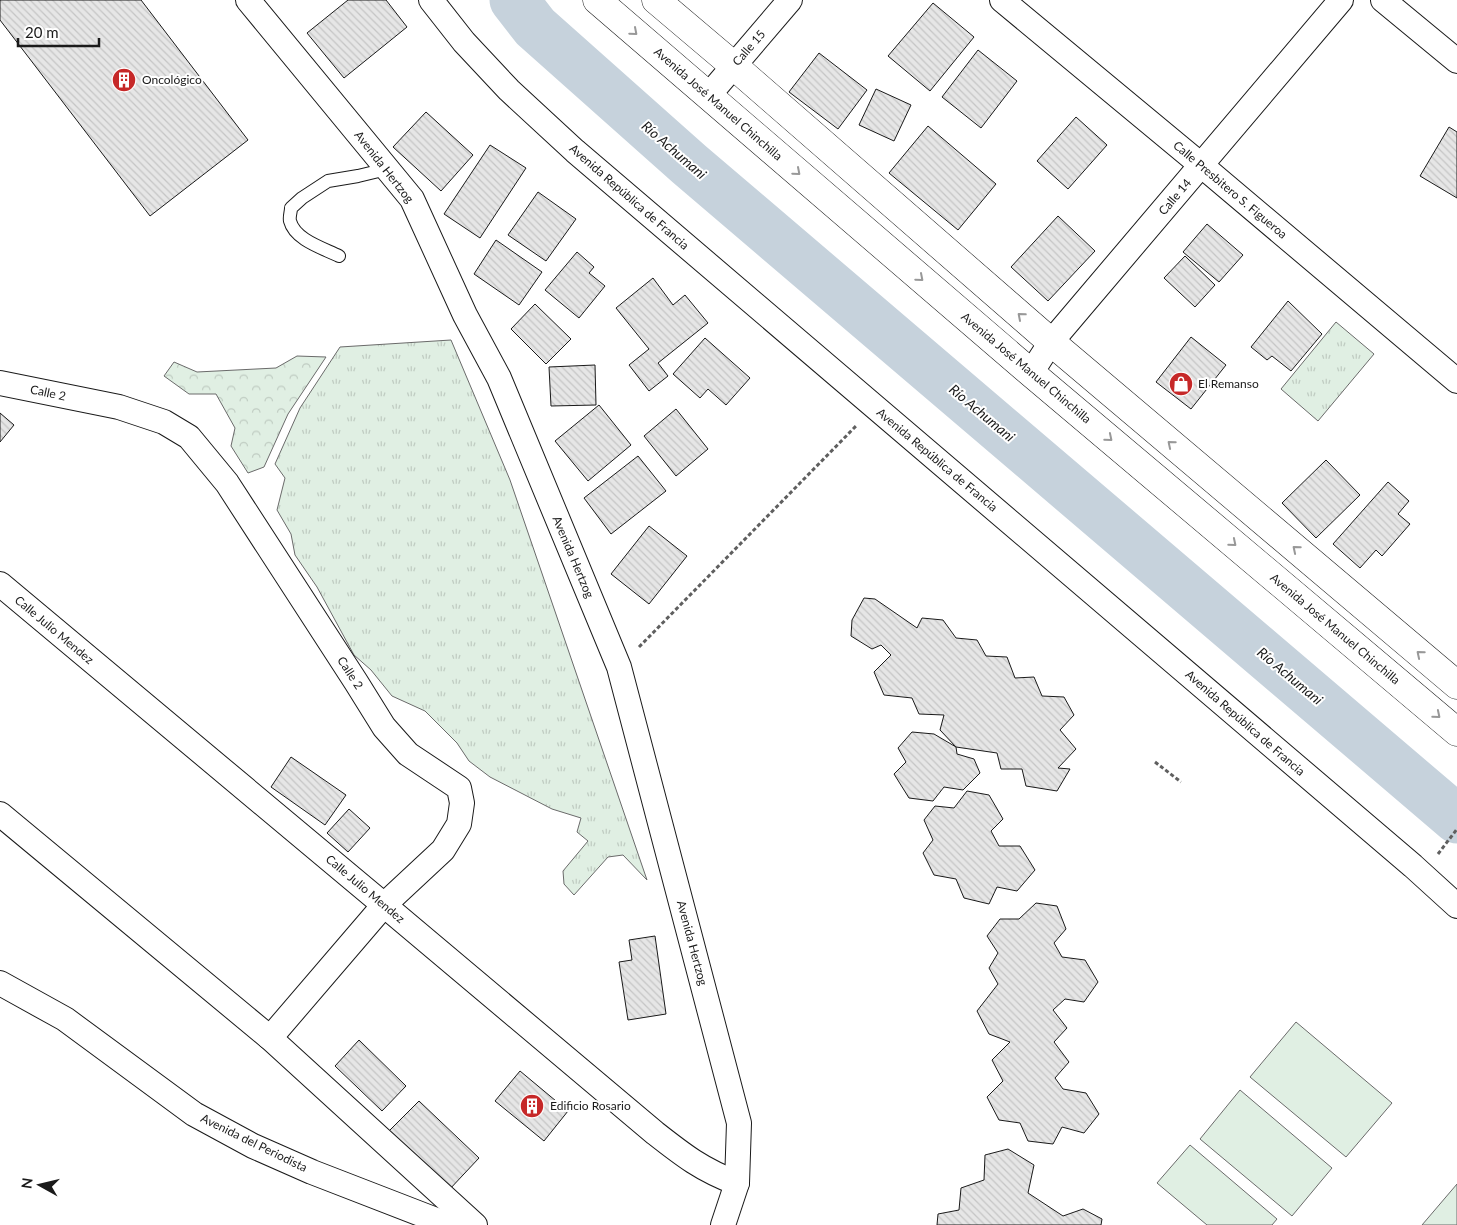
<svg xmlns="http://www.w3.org/2000/svg" width="1457" height="1225" viewBox="0 0 1457 1225" font-family="Lato,sans-serif">
<style>
.grass{fill:url(#grass-tufts);stroke:#6a6a6a}
.park{fill:url(#park-crowns);stroke:#6a6a6a}
.pitch{fill:#e0efe3;stroke:#6a6a6a}
.lines{fill:none;stroke-linecap:round;stroke-linejoin:round}
.river{stroke:#c6d2dc;stroke-width:49}
.building{fill:url(#building-back-hatch);stroke:#1a1a1a}
.lane-casing{stroke:#1a1a1a;stroke-width:14}
.street-casing{stroke:#1a1a1a;stroke-width:26}
.secondary-casing{stroke:#1a1a1a;stroke-width:29}
.path{stroke:#5f5f5f;stroke-width:3;stroke-dasharray:4 2.5;stroke-linecap:butt}
.lane{stroke:#fff;stroke-width:12}
.street{stroke:#fff;stroke-width:24}
.secondary{stroke:#fff;stroke-width:28}
.oneway{stroke:#989898}
.labels{text-anchor:middle;stroke-width:4;stroke-linejoin:round;paint-order:stroke}
.street-label{font-size:12px;fill:#1a1a1a;stroke:#fff}
.poi-label{font-size:12px;fill:#1a1a1a;stroke:#fff;text-anchor:start}
.water-label{font-size:14px;font-style:italic;fill:#1a1a1a;stroke:#fff}
</style>
<defs>
<pattern id="grass-tufts" width="24" height="20" patternUnits="userSpaceOnUse" patternTransform="scale(1.25)"><rect width="24" height="20" fill="#e0efe3"/><path d="M3 7l-1-3M5 7V3M7 7l1-3M15 17l-1-3M17 17v-4M19 17l1-3" fill="none" stroke="#c0ccc2"/></pattern>
<pattern id="park-crowns" width="20" height="18" patternUnits="userSpaceOnUse" patternTransform="scale(1.25)"><rect width="20" height="18" fill="#e0efe3"/><path d="M2 6a3 3 0 1 1 6 0M12 15a3 3 0 1 1 6 0" fill="none" stroke="#c0ccc2"/></pattern>
<pattern id="building-back-hatch" width="6" height="6" patternUnits="userSpaceOnUse" patternTransform="scale(1.25)"><rect width="6" height="6" fill="#e6e6e6"/><path d="M-1 5l2 2M0 0l6 6M5-1l2 2" fill="none" stroke="#c5c5c5"/></pattern>
</defs>
<rect width="100%" height="100%" fill="#fff"/>
<g class="grass">
<polygon points="1336,322 1374,354 1318,421 1281,389"/>
<polygon points="451,340 510,480 647,880 623,855 608,857 574,895 564,884 563,871 588,841 577,832 581,818 552,809 490,777 469,761 457,743 425,711 392,696 371,670 354,655 317,587 295,555 291,534 277,510 285,478 275,464 300,408 340,347"/>
</g>
<polygon class="park" points="297,356 326,357 288,414 264,467 248,473 231,446 235,428 216,394 189,394 164,376 174,362 197,372 276,368"/>
<g class="pitch">
<polygon points="1296,1022 1392,1103 1346,1157 1250,1077"/>
<polygon points="1240,1090 1332,1168 1292,1216 1200,1139"/>
<polygon points="1190,1145 1277,1219 1272,1225 1207,1225 1157,1183"/>
<polygon points="1457,1184 1457,1225 1422,1225"/>
</g>
<g class="lines">
<polyline class="river" points="514,0 535,27 689,164 1457,819"/>
</g>
<g class="building">
<polygon points="0,0 141,0 248,140 150,216 0,20"/>
<polygon points="348,0 386,0 407,27 344,78 307,33"/>
<polygon points="933,3 974,37 930,91 888,56"/>
<polygon points="978,50 1017,81 981,128 942,97"/>
<polygon points="819,53 867,90 838,129 789,92"/>
<polygon points="876,89 911,105 894,141 859,125"/>
<polygon points="426,112 473,155 441,191 393,147"/>
<polygon points="1076,117 1107,145 1068,189 1037,161"/>
<polygon points="928,126 996,184 958,230 889,173"/>
<polygon points="1449,127 1457,132 1457,198 1420,176"/>
<polygon points="490,145 526,168 480,238 444,214"/>
<polygon points="538,192 576,219 546,261 508,235"/>
<polygon points="1058,216 1095,251 1048,301 1011,267"/>
<polygon points="1207,224 1243,255 1219,282 1183,252"/>
<polygon points="496,240 542,272 519,305 474,274"/>
<polygon points="577,252 594,267 589,273 605,286 579,318 545,290"/>
<polygon points="1185,256 1215,285 1195,307 1164,278"/>
<polygon points="653,278 673,305 685,295 708,323 658,363 668,376 649,391 629,365 649,349 616,308"/>
<polygon points="1288,301 1322,334 1291,371 1272,356 1267,360 1251,347"/>
<polygon points="535,304 571,339 546,364 511,329"/>
<polygon points="1191,337 1226,365 1191,409 1156,382"/>
<polygon points="705,338 750,378 726,405 708,389 700,398 673,374"/>
<polygon points="595,365 596,405 551,406 549,367"/>
<polygon points="599,405 631,445 588,481 555,441"/>
<polygon points="676,409 708,449 676,476 644,436"/>
<polygon points="0,413 14,425 0,442"/>
<polygon points="638,456 666,491 611,534 584,498"/>
<polygon points="1326,460 1360,495 1316,538 1282,503"/>
<polygon points="1388,482 1409,501 1398,514 1410,524 1382,556 1376,550 1360,568 1333,544"/>
<polygon points="649,526 687,556 649,604 611,574"/>
<polygon points="864,598 875,599 917,628 922,618 943,620 956,638 977,640 986,656 1007,657 1015,678 1034,677 1042,696 1064,697 1074,715 1060,730 1076,749 1058,768 1070,769 1057,791 1026,786 1022,769 1001,769 997,753 956,747 940,730 944,715 919,714 912,698 884,695 874,672 891,655 881,645 872,649 851,636 852,620"/>
<polygon points="912,732 934,734 956,747 957,754 974,759 980,773 963,790 944,787 933,801 909,798 894,774 906,762 898,748"/>
<polygon points="291,757 346,795 325,825 271,787"/>
<polygon points="967,791 989,795 1003,819 991,831 999,846 1020,846 1035,870 1017,891 997,887 989,904 964,898 956,879 934,875 923,853 933,840 924,820 935,806 954,808"/>
<polygon points="349,809 370,828 348,852 327,833"/>
<polygon points="1036,903 1057,906 1066,929 1054,943 1062,957 1085,960 1098,982 1084,1002 1065,999 1053,1010 1067,1028 1054,1042 1069,1062 1055,1078 1063,1089 1086,1093 1099,1114 1084,1133 1062,1127 1053,1144 1028,1141 1020,1123 999,1120 987,1097 1003,1081 992,1060 1010,1042 989,1034 977,1011 998,984 989,968 998,953 987,936 1000,919 1019,919"/>
<polygon points="655,936 666,1014 628,1020 619,962 632,960 629,940"/>
<polygon points="359,1040 406,1086 382,1111 335,1066"/>
<polygon points="520,1071 568,1111 544,1141 495,1101"/>
<polygon points="419,1101 479,1158 448,1191 387,1133"/>
<polygon points="1008,1149 1034,1165 1028,1193 1063,1216 1083,1209 1102,1219 1101,1225 937,1225 938,1214 959,1210 961,1188 984,1180 985,1155"/>
</g>
<g class="lines">
<g class="lane-casing">
<path id="lane" d="M 339,256 C 323,248 295,240 290,221 C 289,217 291,212 291,208 L 302,198 L 328,181 L 358,176 L 387,169"/>
</g>
<g class="street-casing">
<g id="street">
<polyline points="248,0 412,199 465,315 499,378 619,667 739,1123 737,1183 723,1225"/>
<polyline points="431,0 464,42 509,90 575,151 1413,866 1457,906"/>
<polyline points="1002,0 1201,165 1457,381"/>
<polyline points="1383,0 1457,61"/>
<polyline points="708,96 790,0"/>
<polyline points="1031,373 1051,342 1341,0"/>
<polyline points="0,383 119,407 164,422 189,437 227,483 356,682 384,727 408,754 459,788 462,803 459,824 443,850 384,905 270,1038"/>
<path d="M 0,584 L 384,905 L 655,1133 C 683,1155 702,1170 737,1183"/>
<polyline points="0,814 270,1038 475,1225"/>
<polyline points="0,983 65,1019 194,1114 253,1146 312,1172 449,1225"/>
</g>
</g>
<g class="secondary-casing">
<g id="secondary">
<polyline points="597,0 1031,373 1457,732"/>
<polyline points="656,0 734,66 1051,342 1457,685"/>
</g>
</g>
<g class="path">
<polyline points="639,647 857,425"/>
<polyline points="1155,762 1181,782"/>
<polyline points="1438,854 1457,829"/>
</g>
<use href="#lane" class="lane"/>
<use href="#street" class="street"/>
<use href="#secondary" class="secondary"/>
</g>
<defs><path id="oneway-chevron" d="M-2-3.5L2.5 0L-2 3.5" fill="none" stroke-width="1.6" stroke-linecap="round" stroke-linejoin="round" transform="scale(1.25)"/></defs>
<g class="oneway">
<use href="#oneway-chevron" transform="translate(634 32) rotate(41)"/>
<use href="#oneway-chevron" transform="translate(797 172) rotate(41)"/>
<use href="#oneway-chevron" transform="translate(920 278) rotate(41)"/>
<use href="#oneway-chevron" transform="translate(1021 316) rotate(-139)"/>
<use href="#oneway-chevron" transform="translate(1109 438) rotate(40)"/>
<use href="#oneway-chevron" transform="translate(1171 444) rotate(-140)"/>
<use href="#oneway-chevron" transform="translate(1233 543) rotate(40)"/>
<use href="#oneway-chevron" transform="translate(1296 549) rotate(-140)"/>
<use href="#oneway-chevron" transform="translate(1420 654) rotate(-140)"/>
<use href="#oneway-chevron" transform="translate(1437 715) rotate(40)"/>
</g>
<defs>
<g id="building-disc" transform="scale(1.25)"><circle r="9.5" fill="#c62828" stroke="#fff"/><path d="M-4-6H4V6H1V3H-1V6H-4ZM-2.5-4.3h1.7v1.8h-1.7ZM.8-4.3h1.7v1.8H.8ZM-2.5-1h1.7V.8h-1.7ZM.8-1h1.7V.8H.8Z" fill="#fff"/></g>
<g id="shop-disc" transform="scale(1.25)"><circle r="9.5" fill="#c62828" stroke="#fff"/><path d="M-5-2.5h2.3a2.7 3.5 0 0 1 5.4 0H5L5.5 6h-11ZM-1.5-2.5h3a1.5 2.3 0 0 0-3 0Z" fill="#fff"/></g>
</defs>
<g fill-rule="evenodd">
<use href="#building-disc" x="124" y="80"/>
<use href="#shop-disc" x="1181" y="384"/>
<use href="#building-disc" x="532" y="1106"/>
</g>
<g class="labels">
<g class="street-label">
<text transform="translate(749 48) rotate(-49)" y="4">Calle 15</text>
<text transform="translate(718 104) rotate(41)" y="4">Avenida José Manuel Chinchilla</text>
<text transform="translate(384 167) rotate(52)" y="4">Avenida Hertzog</text>
<text transform="translate(1230 190) rotate(40)" y="4">Calle Presbitero S. Figueroa</text>
<text transform="translate(629 197) rotate(41)" y="4">Avenida República de Francia</text>
<text transform="translate(1175 197) rotate(-50)" y="4">Calle 14</text>
<text transform="translate(1026 368) rotate(40)" y="4">Avenida José Manuel Chinchilla</text>
<text transform="translate(48 393) rotate(12)" y="4">Calle 2</text>
<text transform="translate(937 460) rotate(40)" y="4">Avenida República de Francia</text>
<text transform="translate(573 557) rotate(67)" y="4">Avenida Hertzog</text>
<text transform="translate(1335 629) rotate(40)" y="4">Avenida José Manuel Chinchilla</text>
<text transform="translate(54 630) rotate(40)" y="4">Calle Julio Mendez</text>
<text transform="translate(350 673) rotate(57)" y="4">Calle 2</text>
<text transform="translate(1245 723) rotate(41)" y="4">Avenida República de Francia</text>
<text transform="translate(365 889) rotate(40)" y="4">Calle Julio Mendez</text>
<text transform="translate(692 943) rotate(75)" y="4">Avenida Hertzog</text>
<text transform="translate(254 1143) rotate(26)" y="4">Avenida del Periodista</text>
</g>
<g class="poi-label">
<text x="142" y="84">Oncológico</text>
<text x="1198" y="388">El Remanso</text>
<text x="550" y="1110">Edificio Rosario</text>
</g>
<g class="water-label">
<text transform="translate(674 150) rotate(41)" y="5">Río Achumani</text>
<text transform="translate(982 413) rotate(40)" y="5">Río Achumani</text>
<text transform="translate(1290 676) rotate(40)" y="5">Río Achumani</text>
</g>
</g>
<g transform="translate(40 1185) rotate(278)" stroke="#ffffff" stroke-width="4" paint-order="stroke">
<path d="M0-4L9 19L0 12L-9 19Z" fill="#1a1a1a"/>
<text y="-8" font-size="14" font-weight="bold" text-anchor="middle" fill="#1a1a1a">N</text>
</g>
<path d="M18 38v8h81v-8" fill="none" stroke="#1a1a1a" stroke-width="2.5"/>
<text x="25" y="38" font-size="15" fill="#1a1a1a" stroke="#ffffff" stroke-width="4" paint-order="stroke">20 m</text>
</svg>
